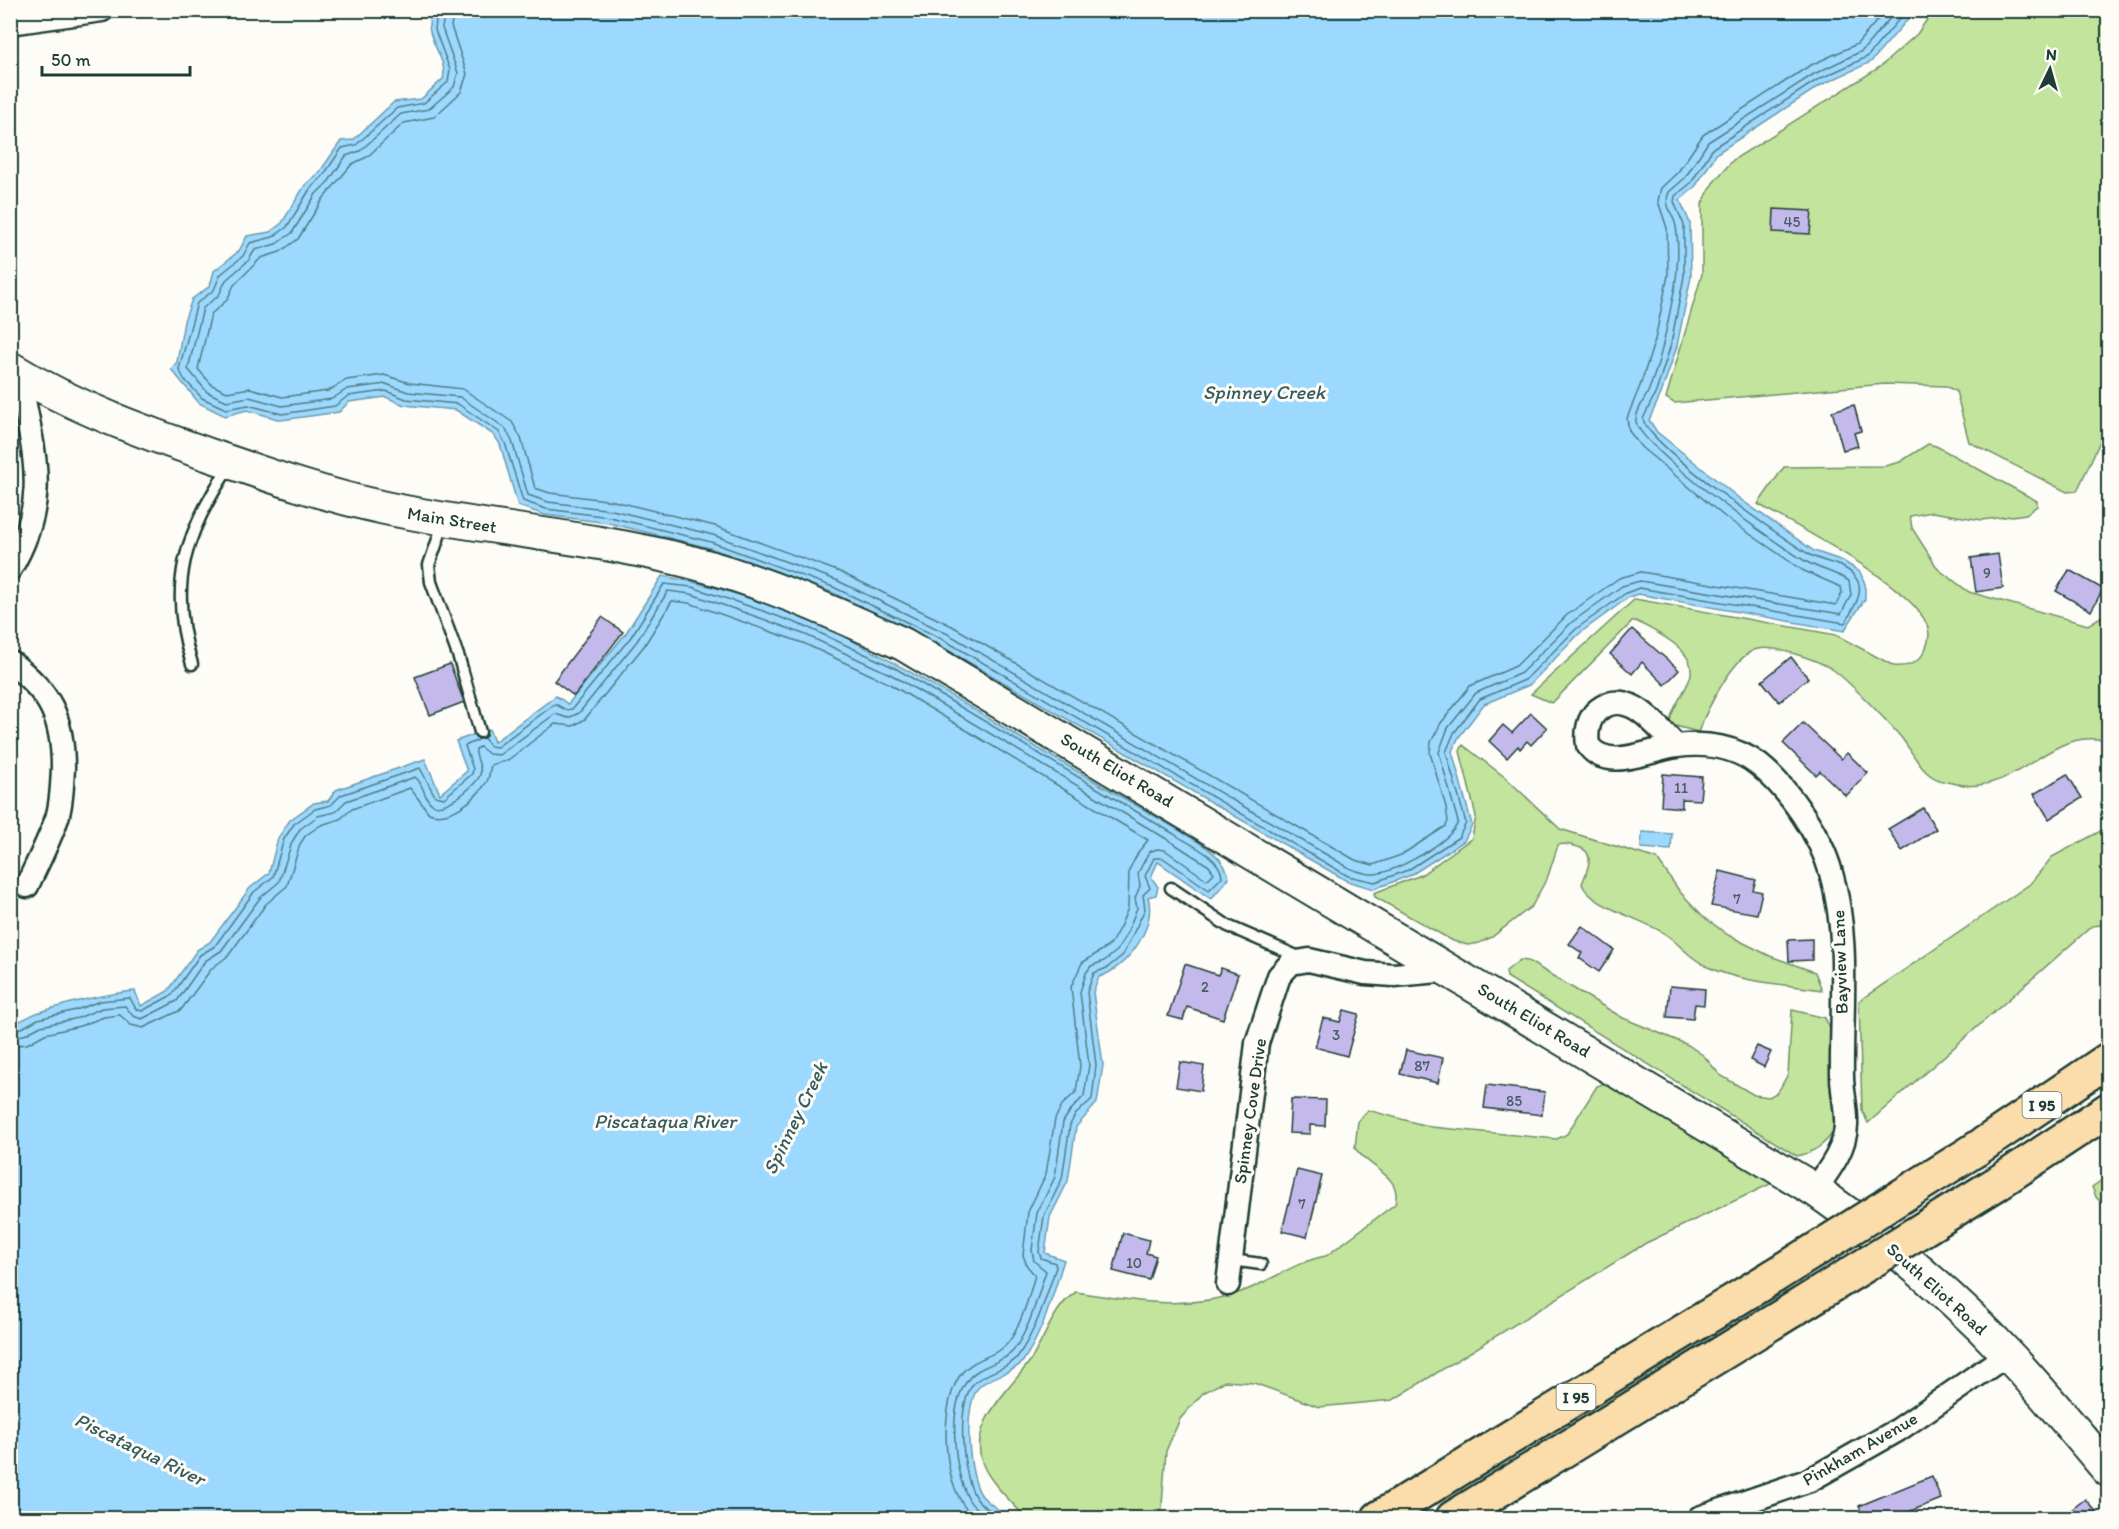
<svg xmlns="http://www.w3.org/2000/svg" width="2119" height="1529" viewBox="0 0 2119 1529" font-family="Itim,sans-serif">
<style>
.green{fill:#c3e49d;stroke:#719068;stroke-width:1.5}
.water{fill:#9dd9fe;stroke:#6b9bad;stroke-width:1.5}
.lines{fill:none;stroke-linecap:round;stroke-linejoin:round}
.shore{stroke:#517b85;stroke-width:1.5}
.building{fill:#c3baeb;stroke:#1f3d34;stroke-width:1.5}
.service-casing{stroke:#1f3d34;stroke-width:15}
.minor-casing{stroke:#1f3d34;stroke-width:27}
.secondary-casing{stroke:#1f3d34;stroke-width:36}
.motorway-casing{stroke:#1f3d34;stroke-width:38}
.service{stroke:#fdfcf7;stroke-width:10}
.minor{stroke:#fdfcf7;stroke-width:22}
.secondary{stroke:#fdfcf7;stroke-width:32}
.motorway{stroke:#faddab;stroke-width:33}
.motorway-bridge-casing{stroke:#1f3d34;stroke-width:38;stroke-linecap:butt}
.motorway-bridge{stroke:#faddab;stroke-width:33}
.labels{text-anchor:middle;stroke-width:6;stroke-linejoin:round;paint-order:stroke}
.number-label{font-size:15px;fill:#485c62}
.shield{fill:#fdfcf7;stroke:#62766e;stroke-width:1.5}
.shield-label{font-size:16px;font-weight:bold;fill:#1f3d34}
.street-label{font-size:18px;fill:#1f3d34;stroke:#fdfcf7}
.water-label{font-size:20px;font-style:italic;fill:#385c5c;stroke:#fdfcf7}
</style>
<rect width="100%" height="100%" fill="#fdfcf7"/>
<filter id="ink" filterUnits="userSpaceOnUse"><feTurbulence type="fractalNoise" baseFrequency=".0167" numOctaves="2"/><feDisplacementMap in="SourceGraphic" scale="12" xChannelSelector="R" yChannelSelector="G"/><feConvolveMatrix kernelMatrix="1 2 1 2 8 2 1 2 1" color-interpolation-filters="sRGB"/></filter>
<g filter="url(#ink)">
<g class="green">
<polygon points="1933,11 2108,11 2108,424 2077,491 2067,492 1969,442 1956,391 1945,386 1885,384 1674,403 1666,398 1702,274 1702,204 1713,183 1733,160 1880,67 1917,34"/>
<path d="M 1928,444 L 1936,446 L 2037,501 L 2037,506 L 2026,514 L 1982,520 L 1932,512 L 1910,516 L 1912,528 L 1938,569 L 1969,592 L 2088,625 L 2104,615 L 2108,606 L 2108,741 C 2056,727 2027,780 1979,785 C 1969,787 1957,784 1947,782 C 1922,779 1915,754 1900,736 C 1887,721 1848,680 1832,669 C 1817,660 1771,643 1754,650 C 1731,660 1707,710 1698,732 L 1672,725 L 1670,721 C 1673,705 1685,693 1690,678 C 1699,650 1655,632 1636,621 L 1632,622 L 1552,703 L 1531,694 L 1635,599 L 1836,635 L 1894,666 C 1907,667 1918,664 1924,652 C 1928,644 1931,634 1927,625 C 1911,584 1799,528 1758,504 L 1784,467 L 1885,466 L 1900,462 Z"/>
<path d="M 1463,745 L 1506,778 L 1560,829 L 1657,859 L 1680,892 L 1704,917 L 1728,935 L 1770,956 L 1815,972 L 1822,990 C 1785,984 1742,983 1708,967 C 1692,960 1682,947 1668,936 C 1648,920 1591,908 1582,884 C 1587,870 1597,852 1578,847 C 1571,845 1565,843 1558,845 L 1548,876 L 1532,906 L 1492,937 L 1479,943 L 1468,945 L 1453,941 L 1375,897 L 1374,893 L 1421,875 L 1472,838 L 1476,816 L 1460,751 Z"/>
<polygon points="2108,827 2108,924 2092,926 1868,1123 1862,1110 1859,1001 2030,884 2052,857"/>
<path d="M 1520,960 L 1528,961 L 1623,1018 L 1688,1045 L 1704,1056 L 1720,1075 L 1754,1095 L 1769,1097 L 1778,1092 L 1788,1074 L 1792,1010 L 1825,1018 L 1830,1028 L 1834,1131 C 1824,1145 1815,1152 1797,1156 L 1507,977 L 1506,971 Z"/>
<path d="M 1605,1083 L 1770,1179 L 1770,1184 L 1646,1243 L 1393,1400 L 1319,1407 L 1254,1383 L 1225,1381 L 1203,1393 L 1180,1419 L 1166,1451 L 1161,1518 L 1026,1518 C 1013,1503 994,1487 985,1469 C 964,1427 1008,1392 1030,1361 C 1045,1339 1053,1307 1076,1292 C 1130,1301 1188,1311 1241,1292 C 1270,1282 1296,1261 1326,1256 L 1395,1204 C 1403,1175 1368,1168 1355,1148 L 1358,1121 L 1368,1110 L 1431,1127 L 1557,1139 L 1567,1134 L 1597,1086 Z"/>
<polygon points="2108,1176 2108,1210 2096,1197 2092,1187"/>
</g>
<g class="water">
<path d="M 432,11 L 1915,11 L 1871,62 L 1821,85 L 1717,153 L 1695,187 L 1680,200 L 1690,223 L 1691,277 L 1677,346 L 1661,394 L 1649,420 L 1657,432 L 1740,499 L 1814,551 L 1843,561 L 1860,572 L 1865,584 L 1865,599 L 1844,631 L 1638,594 L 1629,597 L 1580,633 L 1529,685 L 1484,704 L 1459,737 L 1452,751 L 1472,825 L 1464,841 L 1411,875 L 1374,889 L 1347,881 L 941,646 L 831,592 L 710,548 L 609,523 L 545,515 L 518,506 L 500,444 L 494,435 L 456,410 L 404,405 L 386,397 L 349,402 L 339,412 L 281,420 L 247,410 L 225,416 L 199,403 L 171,369 L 177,362 L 184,321 L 192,299 L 210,286 L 214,271 L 239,251 L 247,236 L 270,232 L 282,223 L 305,185 L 319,173 L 341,141 L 353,140 L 394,102 L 421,99 L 443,79 C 449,56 420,37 432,11 Z"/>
<path d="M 662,576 C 785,596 896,661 1001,726 C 1059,761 1118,795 1177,829 C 1197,842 1224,853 1229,878 L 1211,899 L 1158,862 L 1151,877 L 1158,887 L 1156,895 L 1148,897 C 1157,927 1127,968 1099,977 L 1093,992 L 1103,1065 L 1097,1103 L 1076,1127 L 1068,1181 L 1050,1217 L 1045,1253 L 1064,1260 C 1053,1294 1044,1331 1023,1361 C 1014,1373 991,1376 980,1386 C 962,1402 968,1478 982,1496 C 990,1505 1002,1512 1011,1518 L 11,1518 L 10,1024 C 22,1022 29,1015 40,1012 C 72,1002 102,994 135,991 L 141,1006 L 168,991 L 197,950 L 210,942 L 250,888 L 269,873 L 278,838 L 290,820 L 314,803 L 328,801 L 336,790 L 425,759 L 440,794 L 467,771 L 456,741 L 489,729 L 494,742 L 556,696 L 568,704 L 626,633 Z"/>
<polygon points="1642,832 1672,834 1671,850 1641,848"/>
</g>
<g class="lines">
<g class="shore">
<path d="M 437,10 L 435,30 L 450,70 L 448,82 L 424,103 L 397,108 L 356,145 L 342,148 L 323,176 L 310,189 L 287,227 L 273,237 L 250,243 L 243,256 L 220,275 L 214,290 L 197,303 L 179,369 L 184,379 L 202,398 L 226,409 L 248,405 L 282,414 L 335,406 L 348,396 L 386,391 L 406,399 L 458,404 L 499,432 L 505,443 L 523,501 L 546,509 L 610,517 L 711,542 L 833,587 L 944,640 L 1348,876 L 1375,882 L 1408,870 L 1459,837 L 1466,823 L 1446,752 L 1454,733 L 1480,699 L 1525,680 L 1576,629 L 1626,593 L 1639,588 L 1845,623 C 1852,610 1867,591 1855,577 C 1845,563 1824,563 1810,555 C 1782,538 1648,445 1643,419 L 1656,392 L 1671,344 L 1684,276 L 1684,225 L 1674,202 L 1675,196 L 1691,183 L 1713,148 L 1817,80 L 1867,57 L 1907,10"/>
<path d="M 445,10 L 442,28 L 458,73 L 454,87 L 429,109 L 401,114 L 360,151 L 346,156 L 329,181 L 316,194 L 292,233 L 276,244 L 255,250 L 248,261 L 226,280 L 219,295 L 203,308 L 188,369 L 207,392 L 227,401 L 249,397 L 282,406 L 332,399 L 347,389 L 386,384 L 408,392 L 460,397 L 505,428 L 512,441 L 528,495 L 548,502 L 612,510 L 713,535 L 836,580 L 948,634 L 1351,869 C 1358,871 1368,875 1375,874 C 1397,871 1451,842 1458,822 L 1439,752 L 1448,728 L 1476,693 L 1521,673 L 1572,622 L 1622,586 L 1640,581 L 1841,614 L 1851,595 L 1849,581 C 1835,572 1821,570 1807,562 C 1781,548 1637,445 1636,421 C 1635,412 1644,401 1648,392 C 1662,359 1668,321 1675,286 C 1678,269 1679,244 1676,227 C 1674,214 1663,206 1669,192 L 1685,178 L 1708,142 L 1814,74 L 1862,51 L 1897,10"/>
<polyline points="454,10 451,26 467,74 461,92 434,117 404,123 367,157 352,164 323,199 298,239 280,252 261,258 234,285 227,300 211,314 198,369 212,385 227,392 250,388 282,397 328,391 346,380 384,375 410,383 463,389 512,422 521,438 535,488 550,493 614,501 715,526 840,572 952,626 1355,860 1373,865 1401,855 1446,826 1448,821 1446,807 1430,753 1431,742 1441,723 1470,686 1516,666 1567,615 1619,578 1641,572 1836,605 1842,593 1841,587 1802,570 1725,517 1641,447 1629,431 1627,418 1640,386 1655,340 1668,275 1667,228 1658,201 1661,188 1678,172 1703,135 1809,66 1857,44 1886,10"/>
<path d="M 484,738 L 490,746 L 497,747 L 555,704 L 566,710 L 572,709 L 631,637 L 664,584 L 692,587 L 766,612 L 809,628 L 895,668 L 1174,834 C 1189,844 1221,857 1222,877 L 1209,890 L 1163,858 L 1154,858 L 1145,876 L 1150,888 L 1143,895 L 1145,909 L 1123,955 L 1107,968 L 1094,973 L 1087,992 L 1096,1065 L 1092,1099 L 1075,1115 L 1070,1125 L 1062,1179 L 1044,1216 L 1039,1252 L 1041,1258 L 1055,1263 L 1056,1267 C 1046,1297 1037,1329 1018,1356 C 1010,1368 987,1372 975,1382 C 955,1400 962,1477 976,1498 C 981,1506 994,1513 1001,1518"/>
<polyline points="10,1029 22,1028 38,1019 76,1010 100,1001 130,998 136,1009 142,1011 172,995 200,955 215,946 254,892 273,877 284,839 294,824 315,809 331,805 341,795 420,768 435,796 444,798 472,774 473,769 465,746 480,739"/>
<path d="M 10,1037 L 24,1035 L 41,1026 L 78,1018 L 102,1008 L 125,1006 L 133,1016 L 142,1019 L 177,1001 L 205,961 L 221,951 L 260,898 L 279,882 L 292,842 L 300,829 L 318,816 L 335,812 L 346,801 L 415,777 C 424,783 423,798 432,804 C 444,812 476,786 480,775 C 483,766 474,757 476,749 L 480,747 L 489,754 L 499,755 L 555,714 L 568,718 L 579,713 L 637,641 L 668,591 L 691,594 L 763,619 L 806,635 L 892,675 L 1170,841 L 1209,866 L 1214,873 L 1207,880 L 1165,850 L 1157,849 L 1149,852 L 1138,873 L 1140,886 L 1135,898 L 1137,908 L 1128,931 L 1117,951 L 1104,961 L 1091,966 L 1086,973 L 1080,992 L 1089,1065 L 1084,1096 L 1070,1111 L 1063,1122 L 1055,1177 L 1037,1213 L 1032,1250 L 1034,1261 L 1046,1271 C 1037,1298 1030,1329 1013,1351 C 1002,1364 977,1365 967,1381 C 947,1408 954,1471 969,1500 C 973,1508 983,1513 989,1518"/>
<path d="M 10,1046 L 27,1044 L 45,1034 L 80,1026 L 104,1017 L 120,1015 L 131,1025 L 143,1028 L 181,1010 L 212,968 L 228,956 L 266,904 L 287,886 L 300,844 L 306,835 L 321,825 L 340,819 L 352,809 L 410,788 L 429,813 C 449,821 475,800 486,783 C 490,778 489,771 491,765 L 508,760 L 555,724 L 573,726 L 585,719 L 644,646 L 672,601 L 689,603 L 803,643 L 888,683 L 1148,840 L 1139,851 L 1129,870 L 1128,908 L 1120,927 L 1110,945 L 1082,963 L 1071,987 L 1080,1066 L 1076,1092 L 1062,1105 L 1055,1119 L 1046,1174 L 1028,1212 L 1023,1255 L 1027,1266 L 1035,1275 C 1030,1294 1019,1334 1004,1347 C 990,1358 969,1360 959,1377 C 938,1410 942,1493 975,1518"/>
</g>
</g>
<g class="building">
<polygon points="1774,209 1812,211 1810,234 1773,232"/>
<polygon points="1854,405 1861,431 1854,433 1858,446 1843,450 1832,411"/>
<polygon points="1998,554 2003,588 1976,592 1971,558"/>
<polygon points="2069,570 2103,589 2091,611 2056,591"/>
<polygon points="602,617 623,632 574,696 554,681"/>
<polygon points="1632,629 1679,670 1665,685 1642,662 1632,674 1610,654"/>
<polygon points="1791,657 1808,678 1779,702 1762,681"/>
<polygon points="450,664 464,702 430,715 415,677"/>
<polygon points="1531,713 1547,728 1531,745 1527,741 1520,749 1518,746 1507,758 1489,741 1503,725 1512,733"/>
<polygon points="1803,723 1841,759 1847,753 1868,773 1846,796 1820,771 1816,775 1783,743"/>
<polygon points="1663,774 1702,777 1700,800 1682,799 1682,808 1661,806"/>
<polygon points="2067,774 2082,798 2049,819 2034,794"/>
<polygon points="1923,808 1936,829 1902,851 1888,829"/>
<polygon points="1720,871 1756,880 1753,890 1762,892 1757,914 1711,906"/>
<polygon points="1582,926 1614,950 1599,972 1579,958 1582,953 1569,944"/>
<polygon points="1812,939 1812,960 1789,961 1788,940"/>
<polygon points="1185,964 1218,975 1221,968 1238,974 1223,1019 1187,1007 1183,1020 1168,1016"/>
<polygon points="1670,986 1705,989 1704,1005 1695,1004 1693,1019 1667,1017"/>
<polygon points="1344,1010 1359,1014 1347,1056 1315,1047 1323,1018 1340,1022"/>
<polygon points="1757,1046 1771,1052 1764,1067 1750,1060"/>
<polygon points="1406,1050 1443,1058 1438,1083 1400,1074"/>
<polygon points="1180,1062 1204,1066 1201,1091 1176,1087"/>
<polygon points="1487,1085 1545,1092 1542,1115 1484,1108"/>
<polygon points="1291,1099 1326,1100 1325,1126 1310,1125 1310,1134 1289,1133"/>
<polygon points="1297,1170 1322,1176 1307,1237 1282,1231"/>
<polygon points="1123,1233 1149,1240 1146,1253 1156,1256 1149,1280 1113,1271"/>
<polygon points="1932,1476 1941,1499 1893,1518 1863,1518 1859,1506"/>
<polygon points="2085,1499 2102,1518 2061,1518"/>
</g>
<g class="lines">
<g class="service-casing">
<g id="service">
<polyline points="444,522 429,565 431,582 459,658 480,732"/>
<path d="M 192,664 C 167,585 185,532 230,466"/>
<polyline points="1171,888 1228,926 1299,957"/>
<polyline points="1231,1260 1261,1264"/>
</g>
</g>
<g class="minor-casing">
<g id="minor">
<polyline points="10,23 102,10"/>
<path d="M 10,569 C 53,496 32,451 19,373"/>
<path d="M 10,662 C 50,692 63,717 63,768 C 62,785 62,802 57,818 C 49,841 37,864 27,886"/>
<path d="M 1676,746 C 1657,727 1629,686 1598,710 C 1588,718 1586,733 1588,745 C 1607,773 1651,749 1677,746 C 1706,742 1736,747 1759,765 C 1789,789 1821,836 1831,873 C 1850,937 1841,1010 1842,1076 C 1842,1092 1847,1109 1846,1126 C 1845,1150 1828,1171 1815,1190"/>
<polyline points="1228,1284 1257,1043 1279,976 1291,963 1309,960 1365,973 1394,975 1451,970"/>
<polyline points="1699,1518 1810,1480 1898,1430 2008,1354"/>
</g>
</g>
<g class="secondary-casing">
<path id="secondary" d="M 10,368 C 75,408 146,433 218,458 C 273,477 328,496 385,508 C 485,529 588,536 687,561 C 762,580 832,612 903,644 L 1815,1190 C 1885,1239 1951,1294 2009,1356 C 2044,1393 2076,1432 2108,1470"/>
</g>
<g class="motorway-casing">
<g id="motorway">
<polyline points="1975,1150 2108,1060"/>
<polyline points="1996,1184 2108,1110"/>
<polyline points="1379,1518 1774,1276"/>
<polyline points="1453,1518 1794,1309"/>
</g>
</g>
<use href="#service" class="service"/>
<use href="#minor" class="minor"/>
<use href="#secondary" class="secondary"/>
<use href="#motorway" class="motorway"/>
<g class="motorway-bridge-casing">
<g id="motorway-bridge">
<polyline points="1774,1276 1975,1150"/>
<polyline points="1794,1309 1996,1184"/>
</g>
</g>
<use href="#motorway-bridge" class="motorway-bridge"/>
</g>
</g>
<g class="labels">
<g class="number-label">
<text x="1792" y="227">45</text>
<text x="1987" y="578">9</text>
<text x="1681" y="793">11</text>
<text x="1737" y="904">7</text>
<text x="1205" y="992">2</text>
<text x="1336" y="1040">3</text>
<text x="1422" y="1071">87</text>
<text x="1514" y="1106">85</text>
<text x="1302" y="1209">7</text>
<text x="1134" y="1268">10</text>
</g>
<g class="shield">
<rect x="2022.5" y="1092" width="39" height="26" rx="4.5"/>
<rect x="1556.5" y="1384" width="39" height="26" rx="4.5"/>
</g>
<g class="shield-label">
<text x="2042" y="1111">I 95</text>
<text x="1576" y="1403">I 95</text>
</g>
<g class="street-label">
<text transform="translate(452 520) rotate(9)" y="6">Main Street</text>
<text transform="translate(1117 770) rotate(31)" y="6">South Eliot Road</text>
<text transform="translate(1840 962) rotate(-92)" y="6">Bayview Lane</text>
<text transform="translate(1534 1020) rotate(31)" y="6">South Eliot Road</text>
<text transform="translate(1250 1111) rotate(-82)" y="6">Spinney Cove Drive</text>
<text transform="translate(1937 1289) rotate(42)" y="6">South Eliot Road</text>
<text transform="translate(1860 1449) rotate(-30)" y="6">Pinkham Avenue</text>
</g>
<g class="water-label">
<text x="1264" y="399">Spinney Creek</text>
<text transform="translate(795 1118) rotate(-64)" y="7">Spinney Creek</text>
<text x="665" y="1128">Piscataqua River</text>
<text transform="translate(140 1449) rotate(26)" y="7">Piscataqua River</text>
</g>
</g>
<rect width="2119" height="1529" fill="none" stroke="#fdfcf7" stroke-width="36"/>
<rect x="18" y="18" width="2083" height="1493" fill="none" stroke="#1f3d34" stroke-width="2" filter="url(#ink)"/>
<g transform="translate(2050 69) rotate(5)" stroke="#fdfcf7" stroke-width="4.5" paint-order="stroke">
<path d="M0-4.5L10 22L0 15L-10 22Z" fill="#1f3d34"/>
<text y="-9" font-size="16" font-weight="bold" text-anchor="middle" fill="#1f3d34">N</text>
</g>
<path d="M42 66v9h148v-9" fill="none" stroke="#1f3d34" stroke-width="3"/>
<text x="51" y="66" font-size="18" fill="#1f3d34" stroke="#fdfcf7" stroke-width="4.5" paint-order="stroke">50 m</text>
</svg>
